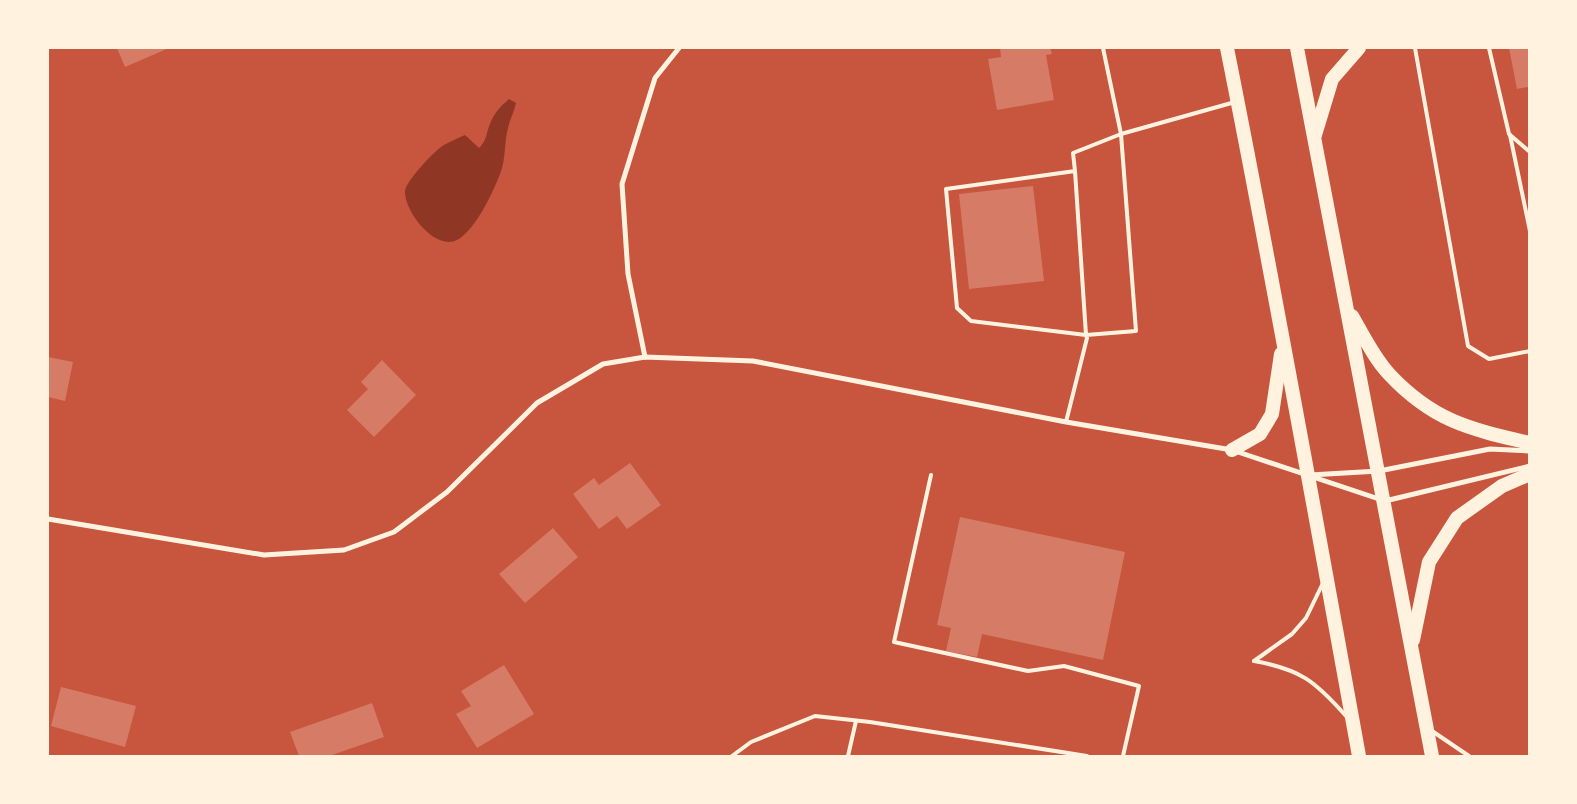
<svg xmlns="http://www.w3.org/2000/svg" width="1577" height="804" viewBox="0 0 1577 804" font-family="'Sofia Sans Condensed',sans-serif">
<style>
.water{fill:#8f3625}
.building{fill:#d67c66}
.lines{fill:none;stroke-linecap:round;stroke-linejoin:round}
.service{stroke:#fff3e0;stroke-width:4}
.minor{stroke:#fff3e0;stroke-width:5}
.trunk{stroke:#fff3e0;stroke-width:14}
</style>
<rect width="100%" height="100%" fill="#c8553d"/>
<path class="water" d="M 509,99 L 516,103 C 514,112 510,119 508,128 C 504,142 506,160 500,174 C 493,192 475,231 457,240 C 435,251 404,211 405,191 C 406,181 435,150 444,145 C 451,141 458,138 465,135 L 479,148 C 487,141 486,133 490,124 C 494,113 501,106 509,99 Z"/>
<g class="building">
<polygon points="117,48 169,48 125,67"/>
<polygon points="1000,48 1050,48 1052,54 1046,55 1054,100 997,110 988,59 1001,57"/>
<polygon points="1509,48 1530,48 1530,90 1528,87 1517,89"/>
<polygon points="1033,186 1044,281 969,289 959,194"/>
<polygon points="48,357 73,362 65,401 48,397"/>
<polygon points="382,360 416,395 374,437 347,410 368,389 361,382"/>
<polygon points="630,463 661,505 627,529 617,516 599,529 573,494 594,478 599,485"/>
<polygon points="960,517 1125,552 1103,660 982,634 977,657 946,651 951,628 937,625"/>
<polygon points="553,528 578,557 525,603 499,574"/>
<polygon points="504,665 534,714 477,748 456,714 471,706 461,691"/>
<polygon points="61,687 136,706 125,747 51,726"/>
<polygon points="372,703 384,737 329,756 299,756 290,732"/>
</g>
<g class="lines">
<g class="service">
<polyline points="1103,48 1121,134 1235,102"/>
<polyline points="1415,48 1468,346 1489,359 1530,351"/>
<polyline points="1489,48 1509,134 1530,152"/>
<polyline points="1510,135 1530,231"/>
<polyline points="1066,422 1087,338 1086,335 1075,171 1073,153 1121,134 1136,331 1086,335 971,321 957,308 946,189 1075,171"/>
<polyline points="931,475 894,642 1028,671 1064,666 1139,686 1123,756"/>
<polyline points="1530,554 1530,563"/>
<path d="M 1254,661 C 1300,669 1315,681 1346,716"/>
<polyline points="1254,661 1292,634 1306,618 1323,583"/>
<polyline points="1432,731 1469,756"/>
<polyline points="732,756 751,742 815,716 870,722 1087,756"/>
<polyline points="848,756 856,721"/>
</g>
<g class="minor">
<polyline points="645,357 628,274 622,184 655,78 679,48"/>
<polyline points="1310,475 1379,471 1490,449 1530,451"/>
<polyline points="48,519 264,555 344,550 394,532 447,492 537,403 603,364 645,357 753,361 1066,422 1232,450 1385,501 1530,466"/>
</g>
<g class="trunk">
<path d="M 1227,48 C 1274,283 1316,520 1359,756"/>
<polyline points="1297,48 1432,756"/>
<polyline points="1315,135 1332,79 1359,48"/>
<path d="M 1352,316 C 1363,335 1374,358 1389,374 C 1433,421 1469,429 1530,443"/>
<polyline points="1232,450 1260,434 1272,414 1281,354"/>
<polyline points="1413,640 1429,562 1457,518 1502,486 1530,474"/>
</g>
</g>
<rect width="1577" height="804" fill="none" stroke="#fff3e0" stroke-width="98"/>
</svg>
